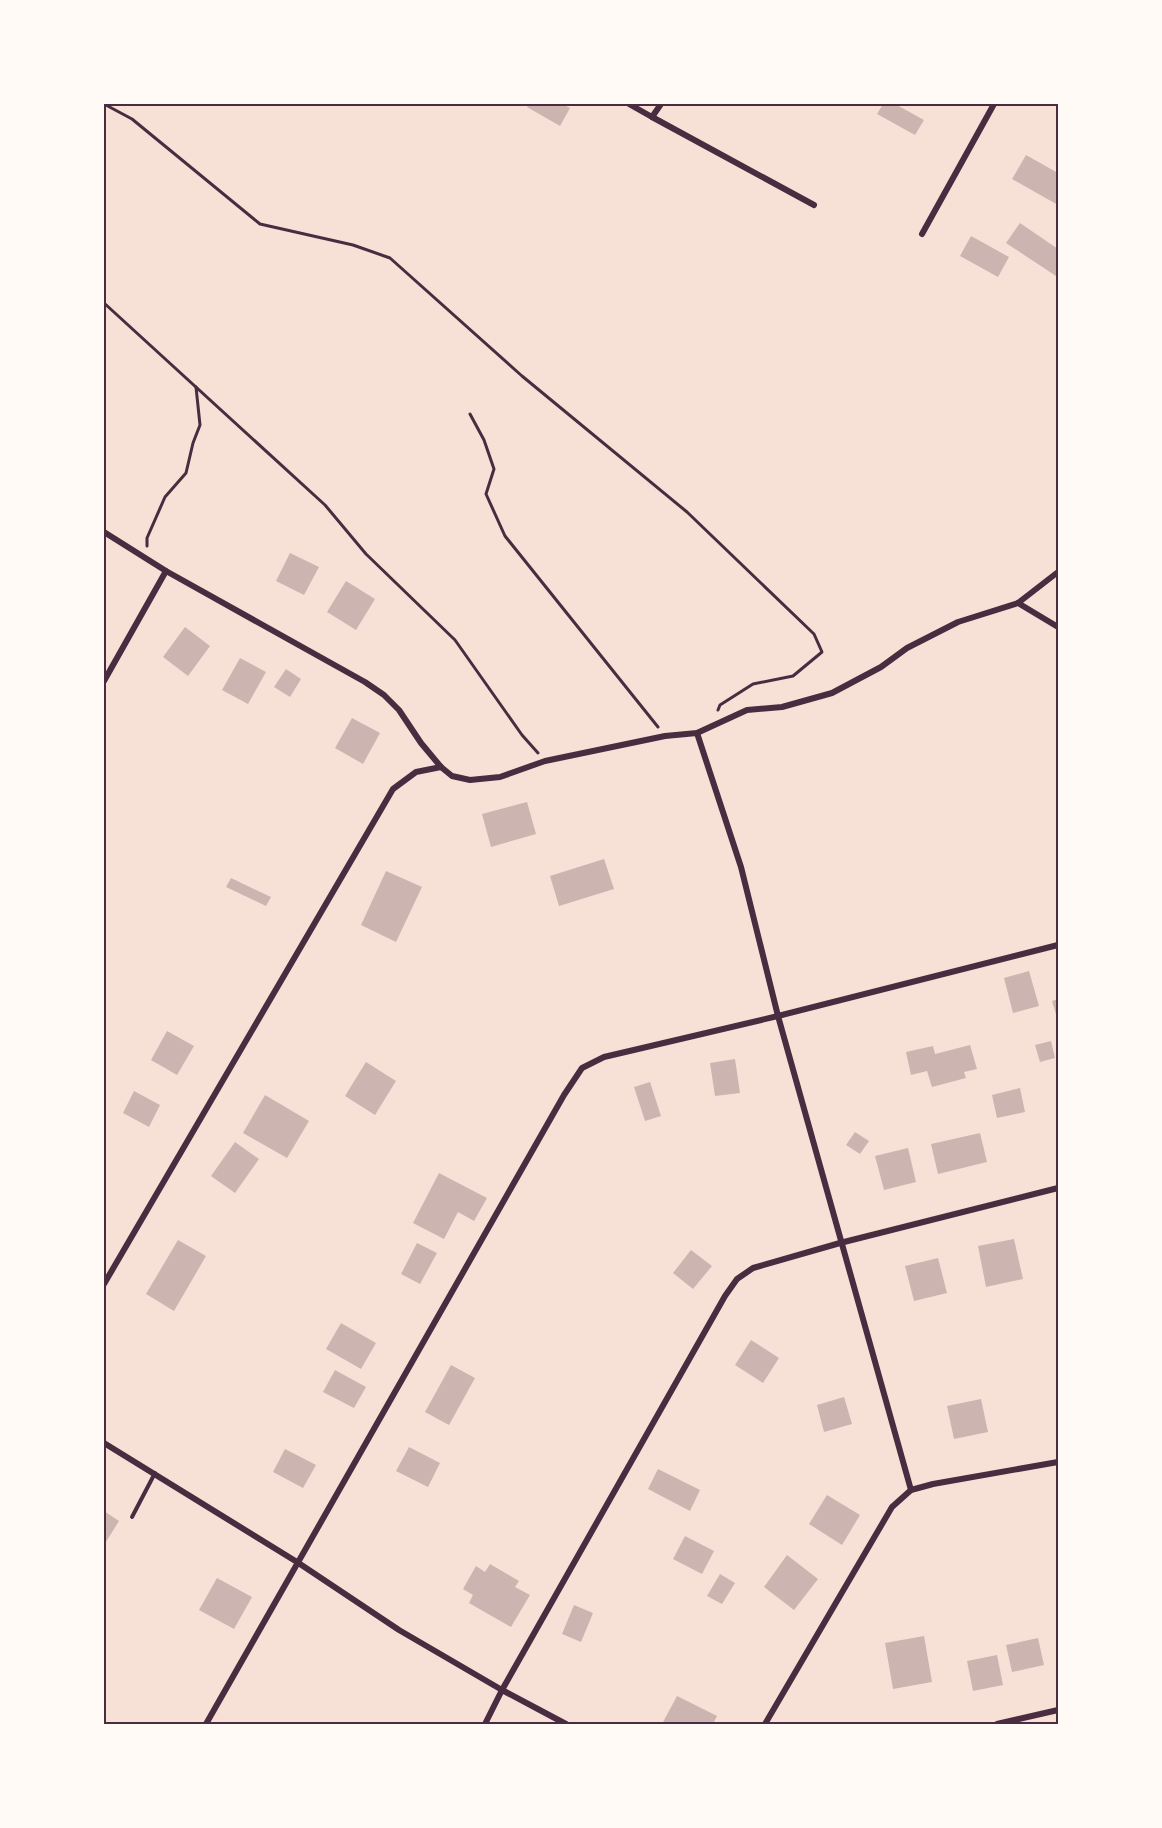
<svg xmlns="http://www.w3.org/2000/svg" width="1162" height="1828" viewBox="0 0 1162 1828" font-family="'PT Sans',sans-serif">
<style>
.building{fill:#ccb4b1}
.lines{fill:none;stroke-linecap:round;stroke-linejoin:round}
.path{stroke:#4a2c40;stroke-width:3}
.service{stroke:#4a2c40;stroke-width:4}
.minor{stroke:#4a2c40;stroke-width:6}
.neatline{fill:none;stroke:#4a2c40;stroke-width:2}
</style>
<rect width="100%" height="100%" fill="#f7e1d7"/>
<g class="building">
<polygon points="529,104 562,104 570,108 560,126 527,107"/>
<polygon points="883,104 895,104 924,120 915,135 877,114"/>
<polygon points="1026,155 1058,173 1058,205 1012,179"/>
<polygon points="1020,223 1058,249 1058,272 1056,276 1006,243"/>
<polygon points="971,236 1009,257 998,277 960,256"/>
<polygon points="290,553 319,567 304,595 276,581"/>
<polygon points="346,581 375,599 356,630 327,612"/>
<polygon points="185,627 210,646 188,676 163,657"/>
<polygon points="240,658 266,672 248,704 222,690"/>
<polygon points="286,669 301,679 290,697 274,687"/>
<polygon points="352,718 380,733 363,764 335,748"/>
<polygon points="527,802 536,834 491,847 482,814"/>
<polygon points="604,859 614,889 559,906 550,876"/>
<polygon points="386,871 422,887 396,942 361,925"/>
<polygon points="231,878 271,897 266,906 226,887"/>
<polygon points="1029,971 1039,1006 1013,1013 1004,978"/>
<polygon points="1058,999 1058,1021 1052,1001"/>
<polygon points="167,1031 194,1046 177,1075 151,1060"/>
<polygon points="1051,1041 1055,1058 1040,1062 1035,1045"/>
<polygon points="970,1045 977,1069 964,1072 966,1078 932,1087 927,1071 911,1075 906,1052 933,1046 935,1054"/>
<polygon points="735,1059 740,1093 715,1096 710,1063"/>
<polygon points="366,1062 396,1081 375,1115 345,1096"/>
<polygon points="650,1082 661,1116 645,1121 634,1087"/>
<polygon points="1020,1088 1025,1112 997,1118 992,1095"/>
<polygon points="134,1091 160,1105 149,1127 123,1113"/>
<polygon points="265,1095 309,1121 287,1158 243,1133"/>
<polygon points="855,1132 869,1141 860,1154 846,1145"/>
<polygon points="980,1133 987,1162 938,1174 931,1144"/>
<polygon points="235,1142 259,1159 235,1193 211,1176"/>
<polygon points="908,1148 916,1182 884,1190 875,1156"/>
<polygon points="439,1173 487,1198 474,1221 458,1212 444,1239 413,1223"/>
<polygon points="1014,1239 1023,1279 986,1287 978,1246"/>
<polygon points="178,1240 206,1256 174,1311 146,1294"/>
<polygon points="417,1243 437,1253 420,1284 401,1274"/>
<polygon points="691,1250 712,1266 693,1289 673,1273"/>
<polygon points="938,1258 947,1293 914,1301 905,1266"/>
<polygon points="341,1323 376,1343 361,1369 326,1349"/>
<polygon points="751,1340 779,1358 763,1383 735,1365"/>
<polygon points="451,1365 475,1378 449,1425 425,1412"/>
<polygon points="335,1370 366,1387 354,1408 323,1392"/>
<polygon points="844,1397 852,1424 824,1432 817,1405"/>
<polygon points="981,1399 988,1432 954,1439 947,1406"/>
<polygon points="409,1447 440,1463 428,1487 396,1471"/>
<polygon points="285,1449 316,1465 303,1488 273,1472"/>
<polygon points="658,1469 700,1490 690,1511 648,1489"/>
<polygon points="827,1495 860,1515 842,1545 809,1524"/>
<polygon points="104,1511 119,1521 104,1545"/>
<polygon points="685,1536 714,1551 702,1574 673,1559"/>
<polygon points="787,1555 818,1579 794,1610 764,1587"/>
<polygon points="490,1564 519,1581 515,1587 530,1595 511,1627 469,1603 473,1595 463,1589 476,1566 485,1572"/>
<polygon points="720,1574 735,1583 722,1604 707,1596"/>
<polygon points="217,1578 252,1597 234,1629 199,1610"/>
<polygon points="574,1605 593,1613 581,1642 562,1634"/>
<polygon points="924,1636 932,1682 893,1689 885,1643"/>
<polygon points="1038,1638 1044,1665 1012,1672 1006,1645"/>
<polygon points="997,1655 1003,1685 973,1691 967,1661"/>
<polygon points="677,1696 717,1716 713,1724 662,1724"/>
</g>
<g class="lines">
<g class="path">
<polyline points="104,104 132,119 260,224 353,245 390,258 522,376 687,512 814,634 822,652 793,676 753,684 720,705 718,710"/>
<polyline points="104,303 325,505 366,554 455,640 522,735 538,753"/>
<polyline points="470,414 484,440 494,469 486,494 505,536 658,727"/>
<polyline points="147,546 147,538 165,497 186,473 193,443 200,425 196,387"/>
</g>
<polyline class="service" points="132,1517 155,1473"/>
<g class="minor">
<polyline points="629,104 652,117 661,104"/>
<polyline points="652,117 814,205"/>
<polyline points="922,234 994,104"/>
<polyline points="104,532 166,571 365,682 384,695 399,710 421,743 441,767 452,776 470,780 500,777 545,761 665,736 697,733 747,710 782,707 832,693 881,667 907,648 958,622 1018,603 1058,572"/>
<polyline points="1018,603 1058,627"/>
<polyline points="104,681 166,571"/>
<polyline points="697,733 741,867 778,1016 911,1490"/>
<polyline points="104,1284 393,789 416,772 441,767"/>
<polyline points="104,1443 297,1562 399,1630 502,1690 566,1724"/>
<polyline points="206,1724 564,1095 582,1068 604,1057 778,1016 1058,945"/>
<polyline points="485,1724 502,1690 725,1296 737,1279 753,1268 840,1243 1058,1188"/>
<polyline points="765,1724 892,1507 911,1490 933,1484 1058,1462"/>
<polyline points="997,1724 1058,1710"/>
</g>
</g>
<rect width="1162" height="1828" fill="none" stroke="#fffaf5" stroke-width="210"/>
<rect x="105" y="105" width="952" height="1618" class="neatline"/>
</svg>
